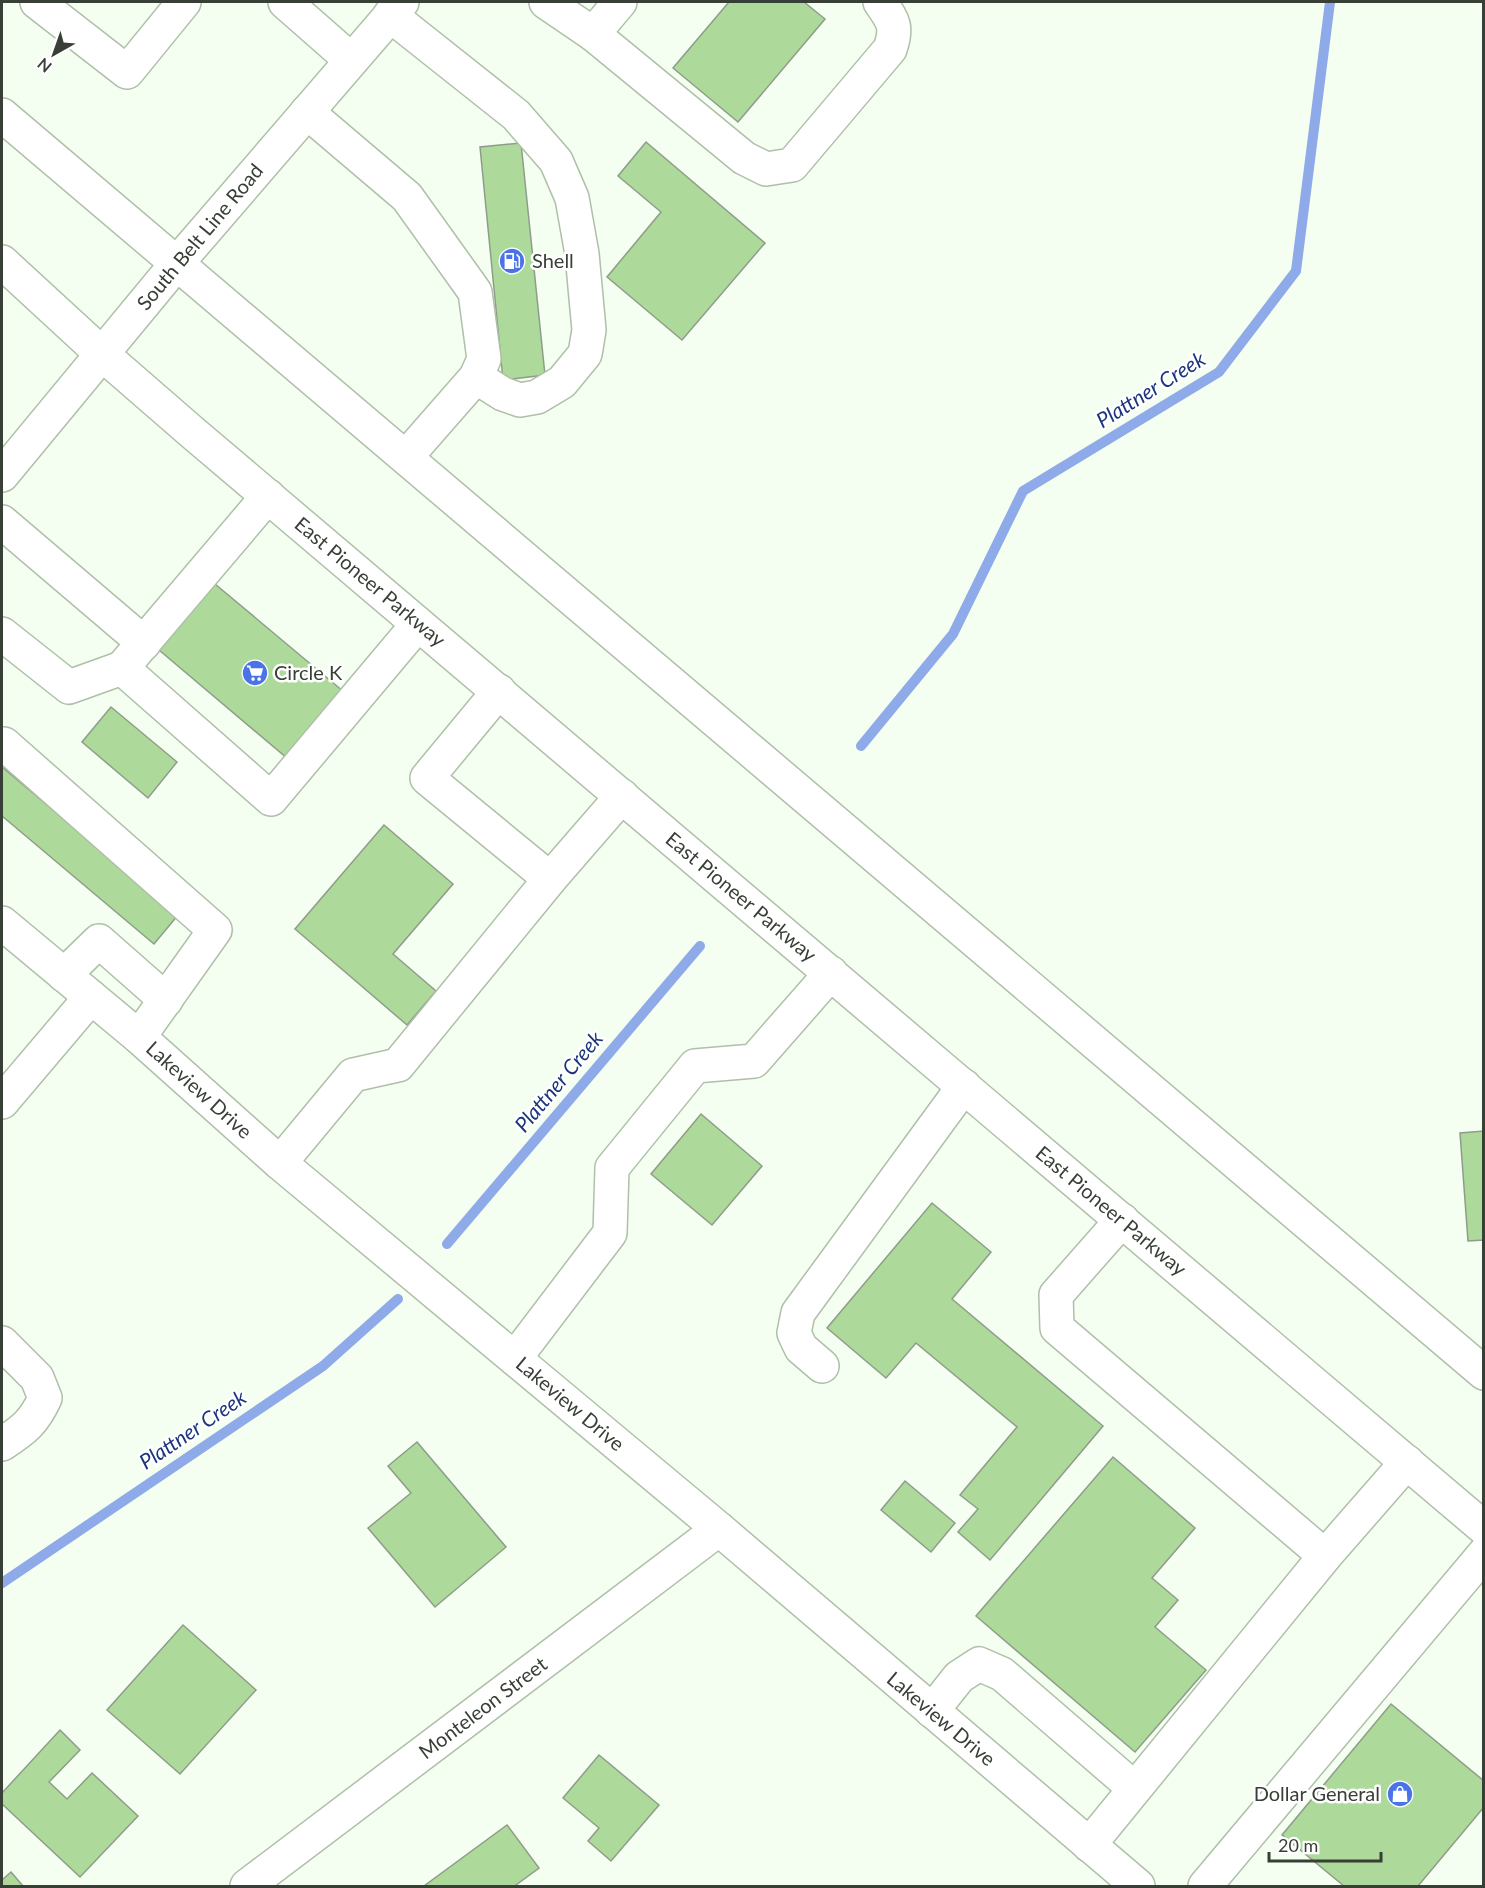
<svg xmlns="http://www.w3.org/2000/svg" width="1485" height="1888" viewBox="0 0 1485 1888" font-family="Lato,sans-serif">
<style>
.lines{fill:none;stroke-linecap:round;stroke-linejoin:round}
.stream{stroke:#8eaae9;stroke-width:10}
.building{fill:#adda9b;stroke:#8e9d89;stroke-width:1.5}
.minor-casing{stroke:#afbfa9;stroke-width:36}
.major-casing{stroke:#afbfa9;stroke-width:36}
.minor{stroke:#fff;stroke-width:33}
.major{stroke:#fff;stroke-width:33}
.labels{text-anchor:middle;stroke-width:5;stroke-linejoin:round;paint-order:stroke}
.street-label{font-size:20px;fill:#383f36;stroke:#fff}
.poi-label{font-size:20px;fill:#383f36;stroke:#fff;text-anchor:start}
.water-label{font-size:21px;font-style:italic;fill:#1b357d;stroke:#fff}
</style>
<rect width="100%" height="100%" fill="#f4fef1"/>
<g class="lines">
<g class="stream">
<polyline points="861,746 953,634 1023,491 1219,372 1296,271 1330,2"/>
<polyline points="447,1244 700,946"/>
<polyline points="2,1583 323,1366 398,1299"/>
</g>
</g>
<g class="building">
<polygon points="729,2 804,2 825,19 738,122 673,68"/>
<polygon points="646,142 765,243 682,340 607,277 661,212 618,176"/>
<polygon points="521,143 545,375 503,380 480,147"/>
<polygon points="215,584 350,697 294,764 159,650"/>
<polygon points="111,707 177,762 148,798 82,742"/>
<polygon points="2,767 178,915 154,944 2,816"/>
<polygon points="384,825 453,884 393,954 436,991 407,1025 295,929"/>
<polygon points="701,1114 762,1166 712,1225 651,1174"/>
<polygon points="1484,1131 1484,1240 1468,1241 1460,1133"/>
<polygon points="932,1203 991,1252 952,1299 1103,1426 990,1560 958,1532 978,1509 960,1495 1017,1427 916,1343 886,1378 827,1328"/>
<polygon points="417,1442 506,1547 435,1607 368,1528 411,1493 388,1466"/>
<polygon points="1113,1457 1195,1528 1152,1578 1178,1600 1155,1627 1206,1670 1135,1752 976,1616"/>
<polygon points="905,1481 955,1523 931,1552 881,1510"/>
<polygon points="183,1625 256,1690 180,1774 107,1710"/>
<polygon points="1391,1704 1484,1781 1484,1807 1418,1886 1344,1886 1282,1835"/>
<polygon points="60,1730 80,1750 49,1782 67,1799 92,1773 138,1816 80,1877 2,1804 2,1793"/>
<polygon points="599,1755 659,1805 611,1861 588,1841 599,1828 563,1798"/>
<polygon points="507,1825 539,1868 516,1885 517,1886 424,1886"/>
<polygon points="11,1872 23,1886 2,1886 2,1880"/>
</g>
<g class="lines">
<g class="minor-casing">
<g id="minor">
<polyline points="37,2 127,72 184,2"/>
<polyline points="285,2 351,60"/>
<polyline points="546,2 593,34 620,2"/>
<polyline points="390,15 516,115 556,161 572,198 582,254 589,330 585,354 562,382 537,397 520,400 503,394 476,377"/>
<path d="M 593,34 L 744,158 L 766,169 L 792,165 L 890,49 C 898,26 893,21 880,2"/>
<polyline points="307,112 407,197 475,292 484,359 476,377 406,457"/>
<polyline points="268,496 122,668 271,799 418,624"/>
<polyline points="2,522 144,643"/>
<polyline points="2,634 69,687 122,668"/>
<polyline points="499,691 427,778 550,879"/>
<polyline points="4,744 215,930 139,1037"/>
<polyline points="2,923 139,1037 280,1163 719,1529 1138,1886"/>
<polyline points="64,975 99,941 166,1000"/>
<polyline points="2,1102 91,997"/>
<polyline points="280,1163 353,1075 398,1065 550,879 622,796"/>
<polyline points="1122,1220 1056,1295 1057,1328 1325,1556"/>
<path d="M 2,1343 L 37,1378 L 45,1398 C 34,1422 24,1430 2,1444"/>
<polyline points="515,1358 610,1233 612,1168 695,1066 754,1061 831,973"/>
<polyline points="822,1366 801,1348 794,1333 798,1313 964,1086"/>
<polyline points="932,1711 959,1677 979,1664 1002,1674 1134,1788"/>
<polyline points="1089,1845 1325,1556 1407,1462"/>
<polyline points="247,1886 719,1529"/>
<polyline points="1205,1886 1484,1554"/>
</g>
</g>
<g class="major-casing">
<g id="major">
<polyline points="2,115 1484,1373"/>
<polyline points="2,262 102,354 193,433 1484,1528"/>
<polyline points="2,475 178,262 402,2"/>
</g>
</g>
<use href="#minor" class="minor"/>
<use href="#major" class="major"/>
</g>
<defs>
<g id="fuel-disc" transform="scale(1.35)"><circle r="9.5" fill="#4973e6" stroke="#fff"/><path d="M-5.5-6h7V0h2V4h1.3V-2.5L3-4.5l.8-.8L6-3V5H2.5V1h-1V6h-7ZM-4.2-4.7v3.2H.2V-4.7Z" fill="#fff"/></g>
<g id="supermarket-disc" transform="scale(1.35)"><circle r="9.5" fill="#4973e6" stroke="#fff"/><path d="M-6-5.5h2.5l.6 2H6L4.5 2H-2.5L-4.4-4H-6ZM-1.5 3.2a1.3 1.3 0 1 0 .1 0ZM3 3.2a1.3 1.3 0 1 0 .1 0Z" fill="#fff"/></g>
<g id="shop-disc" transform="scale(1.35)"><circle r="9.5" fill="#4973e6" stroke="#fff"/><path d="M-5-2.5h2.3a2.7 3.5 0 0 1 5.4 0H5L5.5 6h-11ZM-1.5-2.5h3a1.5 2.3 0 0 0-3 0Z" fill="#fff"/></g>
</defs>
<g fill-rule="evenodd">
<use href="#fuel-disc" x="512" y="261"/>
<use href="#supermarket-disc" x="255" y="673"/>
<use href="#shop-disc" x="1400" y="1794"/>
</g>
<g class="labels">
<g class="street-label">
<text transform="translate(200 237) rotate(-50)" y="7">South Belt Line Road</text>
<text transform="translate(370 582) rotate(40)" y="7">East Pioneer Parkway</text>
<text transform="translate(741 897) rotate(40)" y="7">East Pioneer Parkway</text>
<text transform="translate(199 1090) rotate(42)" y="7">Lakeview Drive</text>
<text transform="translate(1111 1211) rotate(40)" y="7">East Pioneer Parkway</text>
<text transform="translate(570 1404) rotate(40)" y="7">Lakeview Drive</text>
<text transform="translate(483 1708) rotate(-37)" y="7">Monteleon Street</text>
<text transform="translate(941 1719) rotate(40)" y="7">Lakeview Drive</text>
</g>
<g class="poi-label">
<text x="532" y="268">Shell</text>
<text x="274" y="680">Circle K</text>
<text x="1380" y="1801" text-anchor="end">Dollar General</text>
</g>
<g class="water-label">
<text transform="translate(1151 390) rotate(-32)" y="7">Plattner Creek</text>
<text transform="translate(559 1082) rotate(-50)" y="7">Plattner Creek</text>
<text transform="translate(193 1430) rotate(-34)" y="7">Plattner Creek</text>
</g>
</g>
<rect width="1485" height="1888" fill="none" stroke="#383f36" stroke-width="6"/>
<g transform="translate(54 54) rotate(220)" stroke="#ffffff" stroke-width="4.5" paint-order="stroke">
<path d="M0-4.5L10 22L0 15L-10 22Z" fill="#383f36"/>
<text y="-9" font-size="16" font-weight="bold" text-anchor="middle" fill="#383f36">N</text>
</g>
<path d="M1269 1852v9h112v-9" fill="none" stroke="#383f36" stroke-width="3"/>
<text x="1278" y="1852" font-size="18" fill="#383f36" stroke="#ffffff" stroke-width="4.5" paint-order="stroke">20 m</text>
</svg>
